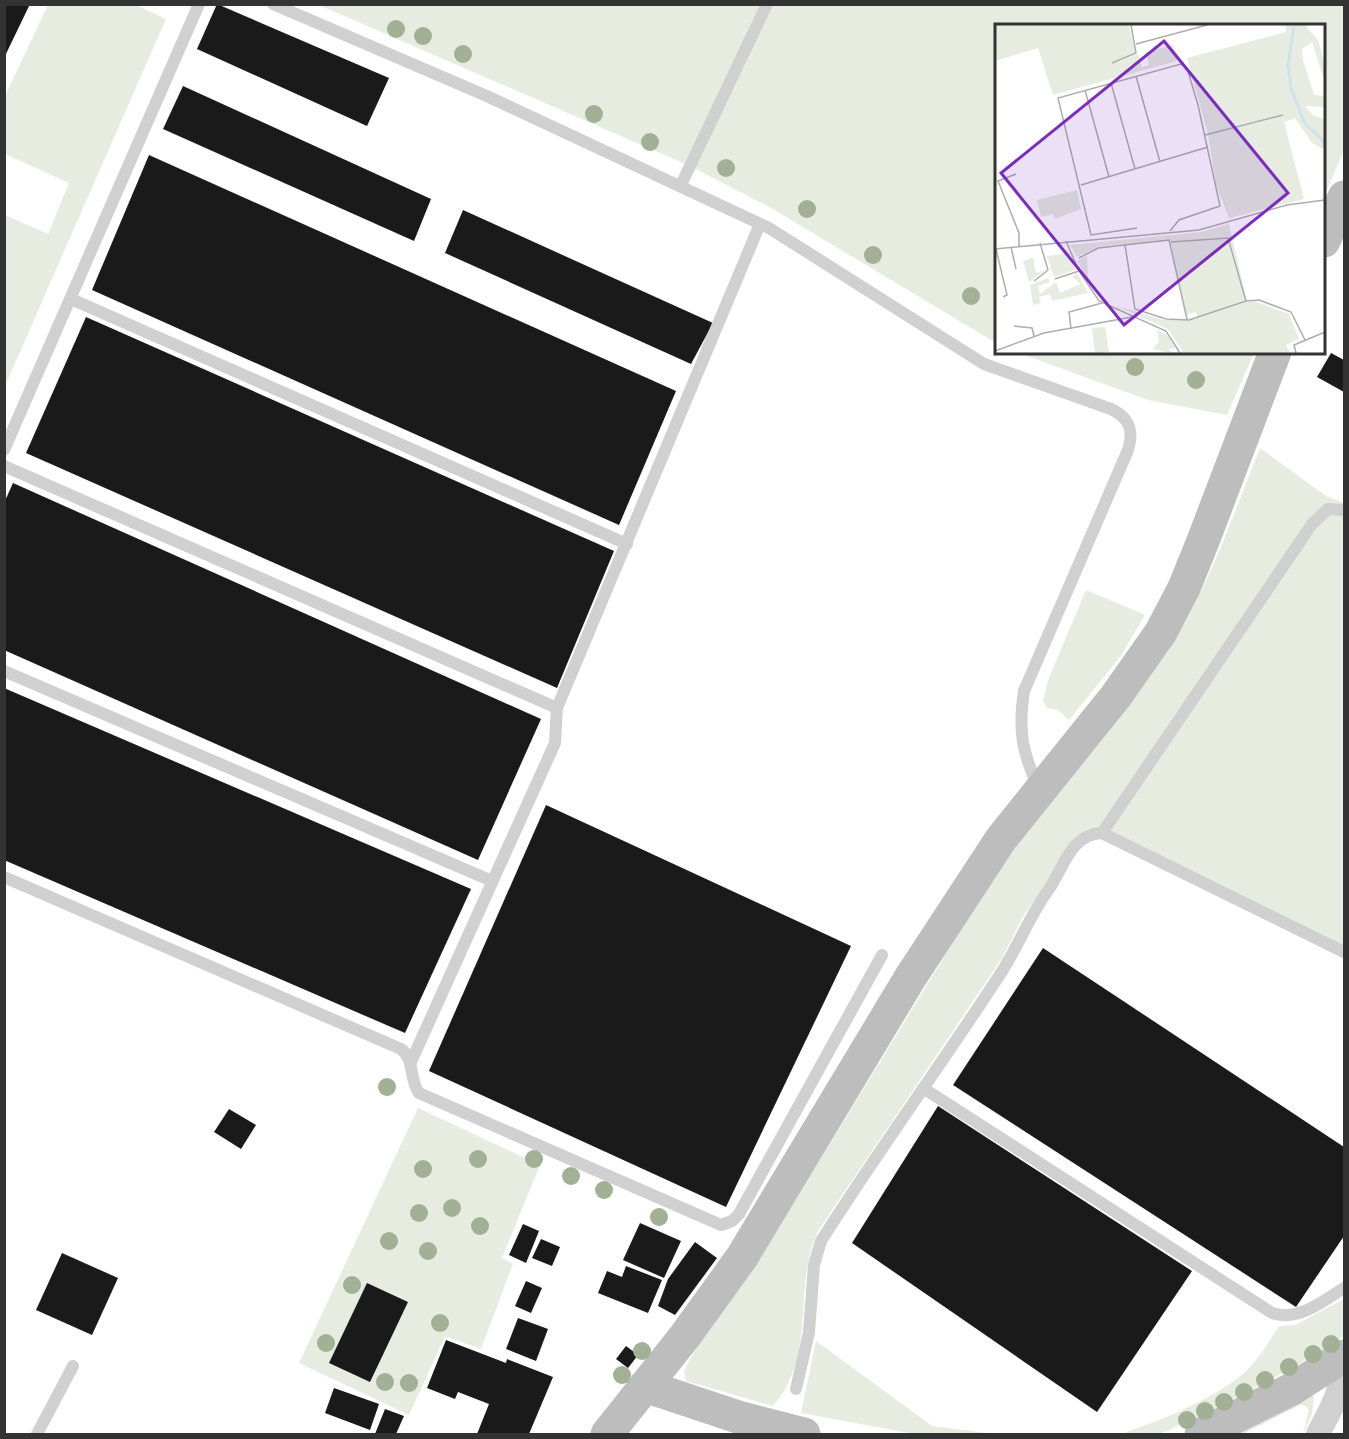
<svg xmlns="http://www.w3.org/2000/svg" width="1349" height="1439" viewBox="0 0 1349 1439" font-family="'Titillium Web',sans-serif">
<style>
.green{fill:#e6ecdf}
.building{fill:#1a1a1a}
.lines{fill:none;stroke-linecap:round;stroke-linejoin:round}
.lane{stroke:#d0d0d0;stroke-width:12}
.street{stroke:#d0d0d0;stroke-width:24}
.secondary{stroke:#bdbdbd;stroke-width:33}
.tree{fill:#a2b095}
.inset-river{fill:none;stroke:#cfe2ee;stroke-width:3}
.inset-road{fill:none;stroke:#adadad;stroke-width:1.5}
.view{fill:#7b2cbf;fill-opacity:0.15;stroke:#7b2cbf;stroke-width:3}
.inset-edge{fill:none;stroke:#333;stroke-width:3}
</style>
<rect width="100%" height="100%" fill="#fff"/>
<g class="green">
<polygon points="48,5 136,5 166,19 5,386 5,215 48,234 69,183 5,154 5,96"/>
<polygon points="319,5 1344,5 1344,150 1324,197 1324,26 996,26 996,343 773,209 690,166"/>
<polygon points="1019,353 1254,353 1227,415 1148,400"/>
<path d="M 1260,448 L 1326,496 L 1344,503 L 1344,958 L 1102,829 L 1055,870 L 1022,918 L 1002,958 L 818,1231 C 792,1285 818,1355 773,1406 L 686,1381 L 684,1371 L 696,1348 L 763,1253 L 968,918 L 1018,842 L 1167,653 C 1208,589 1232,518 1260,448 Z"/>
<polygon points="1086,590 1145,615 1120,657 1069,720 1058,710 1047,708 1043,701 1048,680"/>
<polygon points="418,1108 540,1165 502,1258 513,1264 481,1349 445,1336 409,1415 299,1363"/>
<path d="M 1344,1299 L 1344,1336 C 1289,1372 1231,1401 1171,1429 L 1158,1434 L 1121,1434 C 1158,1422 1222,1396 1249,1368 C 1261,1356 1270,1340 1279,1326 L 1295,1325 Z"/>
<polygon points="816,1341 932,1426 994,1434 915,1434 801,1413"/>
<polygon points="1308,1396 1314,1396 1312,1414 1303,1434 1309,1410 1306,1406 1300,1405 1243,1434 1230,1434"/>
</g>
<g class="building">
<polygon points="4,4 30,4 4,58"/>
<polygon points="217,4 389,78 367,126 197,49"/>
<polygon points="183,86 431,199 414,241 163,129"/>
<polygon points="149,155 676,391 619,525 92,290"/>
<polygon points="463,210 713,323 691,364 445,253"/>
<polygon points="86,317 614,551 557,688 26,453"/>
<polygon points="1331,353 1344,360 1344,392 1317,377"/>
<polygon points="13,483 541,719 478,860 4,650 4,503"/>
<polygon points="4,688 471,889 405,1033 4,860"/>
<polygon points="546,805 851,946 726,1207 429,1071"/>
<polygon points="1043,948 1344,1147 1344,1236 1296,1307 953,1085"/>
<polygon points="938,1106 1192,1271 1097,1412 852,1243"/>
<polygon points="229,1109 256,1125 241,1149 214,1132"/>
<polygon points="640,1223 681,1241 664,1278 623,1260"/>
<polygon points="523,1224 539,1231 526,1263 509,1255"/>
<polygon points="541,1239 560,1247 552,1266 532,1258"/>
<polygon points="695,1242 717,1258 675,1315 658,1306 668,1279"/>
<polygon points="62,1253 118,1278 92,1335 36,1310"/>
<polygon points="626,1266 662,1280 648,1313 598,1293 607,1271 622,1277"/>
<polygon points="526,1281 542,1288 531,1313 515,1306"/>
<polygon points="367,1283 408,1302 370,1382 329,1363"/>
<polygon points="518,1318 548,1329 536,1361 506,1349"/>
<polygon points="446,1340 506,1363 507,1359 553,1377 529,1434 477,1434 489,1404 458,1392 455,1399 427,1388"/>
<polygon points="626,1346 638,1355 628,1368 616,1359"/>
<polygon points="334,1388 379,1404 370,1430 325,1413"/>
<polygon points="385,1409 404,1416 396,1434 375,1434"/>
</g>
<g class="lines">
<g class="lane">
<path d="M 273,4 L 489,97 L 769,228 L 984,364 L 1111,409 C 1130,418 1134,431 1128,450 L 1024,691 C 1018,731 1022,752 1039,789"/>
<polyline points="681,185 767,4"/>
<polyline points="71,299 627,544"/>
<polyline points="4,450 199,4"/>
<polyline points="4,466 557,708"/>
<polyline points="4,671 492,881"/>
<polyline points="1102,833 1312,524 1328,509 1344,510"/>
<path d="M 4,877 L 401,1049 C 415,1059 409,1080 419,1093 L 721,1225 L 732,1221 L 739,1214 L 882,955"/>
<polyline points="411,1062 555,743 557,708 760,224"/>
<path d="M 923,1088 L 1272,1313 C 1298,1322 1323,1301 1344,1288"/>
<path d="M 796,1389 L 809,1332 L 814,1265 L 821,1241 C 878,1151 941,1065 999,976 C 1018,948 1029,916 1049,889 C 1064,867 1071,834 1102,833 L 1344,952"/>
<polyline points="37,1434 73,1366"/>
</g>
<path class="street" d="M 1318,1434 C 1328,1414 1348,1383 1339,1360"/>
<g class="secondary">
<polyline points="1324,241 1344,197"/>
<polyline points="645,1386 738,1417 804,1434"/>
<polyline points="607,1434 685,1336 742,1257 910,978 1001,839 1116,696 1161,632 1184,588 1203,541 1275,352"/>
<polyline points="1201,1434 1292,1389 1344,1356"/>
</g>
</g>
<g class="tree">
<circle cx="396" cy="29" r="9"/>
<circle cx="423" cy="36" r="9"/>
<circle cx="463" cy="54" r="9"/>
<circle cx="594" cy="114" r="9"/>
<circle cx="650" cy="142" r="9"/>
<circle cx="726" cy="168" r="9"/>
<circle cx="807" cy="209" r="9"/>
<circle cx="873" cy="255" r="9"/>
<circle cx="971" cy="296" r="9"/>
<circle cx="1135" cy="367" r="9"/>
<circle cx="1196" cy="380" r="9"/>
<circle cx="387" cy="1087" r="9"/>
<circle cx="478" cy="1159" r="9"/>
<circle cx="534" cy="1159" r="9"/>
<circle cx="423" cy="1169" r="9"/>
<circle cx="571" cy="1176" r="9"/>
<circle cx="604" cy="1190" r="9"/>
<circle cx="452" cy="1208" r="9"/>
<circle cx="419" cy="1213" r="9"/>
<circle cx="659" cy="1217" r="9"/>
<circle cx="480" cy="1226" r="9"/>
<circle cx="389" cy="1241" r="9"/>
<circle cx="428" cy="1251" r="9"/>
<circle cx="352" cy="1285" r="9"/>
<circle cx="440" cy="1323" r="9"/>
<circle cx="326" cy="1343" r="9"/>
<circle cx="1331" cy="1344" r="9"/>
<circle cx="642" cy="1351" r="9"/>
<circle cx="1313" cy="1354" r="9"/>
<circle cx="1289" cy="1367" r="9"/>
<circle cx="622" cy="1375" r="9"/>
<circle cx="1265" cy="1380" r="9"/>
<circle cx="385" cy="1382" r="9"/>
<circle cx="409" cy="1383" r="9"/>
<circle cx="1244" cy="1392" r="9"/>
<circle cx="1224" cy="1402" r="9"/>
<circle cx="1205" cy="1411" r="9"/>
<circle cx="1187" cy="1420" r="9"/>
</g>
<g transform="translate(995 24)">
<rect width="330" height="330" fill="#fff"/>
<path d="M 0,1 L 134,1 L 140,28 L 118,40 L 143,30 L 147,43 L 154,41 L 151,28 L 178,21 L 182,37 L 58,71 L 43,24 L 0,37 ZM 291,1 L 310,1 L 323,16 L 330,41 L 330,59 L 317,18 L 307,25 L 308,36 L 319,71 L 330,72 L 330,83 L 310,82 L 319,92 L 330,95 L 330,126 L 317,119 L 300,94 L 289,98 L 309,175 L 234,194 L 221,161 L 213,110 L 192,34 L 291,8 ZM 82,166 L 86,185 L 60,195 L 58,190 L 46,193 L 42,176 ZM 234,200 L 252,278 L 259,277 L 294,290 L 304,315 L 291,321 L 295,329 L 189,329 L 173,305 L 106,275 L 82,237 L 92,232 L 93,254 L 105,272 L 119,281 L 169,296 L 203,294 L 201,288 L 190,291 L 175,217 L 104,222 L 82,233 L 75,221 L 206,208 ZM 73,229 L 80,246 L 59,253 L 52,232 ZM 38,234 L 41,249 L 50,246 L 34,258 L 28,237 ZM 82,249 L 93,269 L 57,277 L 55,270 L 44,273 L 46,279 L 38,281 L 35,261 L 53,254 L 55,258 L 43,262 L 45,270 L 61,258 L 65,269 L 86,260 L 77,253 ZM 110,303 L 114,328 L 100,329 L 97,304 ZM 162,306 L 173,312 L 180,324 L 175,325 L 176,329 L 157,325 L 164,318 Z" fill="#e6ecdf"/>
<path class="inset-river" d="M 299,1 L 293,41 L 296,64 L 309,98 L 330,119"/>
<path class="inset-road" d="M 141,20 L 212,1M 117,39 L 141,29 L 136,1M 141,52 L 165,138M 116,59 L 140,145M 90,66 L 114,153M 210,111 L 288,91M 21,150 L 3,157 L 24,209 L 24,222M 86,161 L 213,123M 142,204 L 96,211 L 63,74 L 186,40 L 192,44 L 203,81 L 225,182 L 184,196 L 175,207M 71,217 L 84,247 L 104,277 L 171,307 L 185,329M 176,218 L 233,214 L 251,277M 130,221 L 140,285 L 171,295 L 194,296 L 251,277 L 264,276 L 296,288 L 310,316M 16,223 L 21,245M 0,225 L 204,206 L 292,181 L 330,176M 1,225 L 12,271 L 8,273M 84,234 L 103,224 L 174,216 L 192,295M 60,255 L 84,247M 39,257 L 53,246 L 45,219M 19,302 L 37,304 L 39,312M 76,305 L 74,288 L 107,279M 0,327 L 49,309 L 137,293M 301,329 L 299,321 L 330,308"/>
<path class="view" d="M 169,17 L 293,169 L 129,301 L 6,149 Z"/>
<rect width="330" height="330" class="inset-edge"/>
</g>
<rect width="1349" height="1439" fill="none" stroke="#333333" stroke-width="12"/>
</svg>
